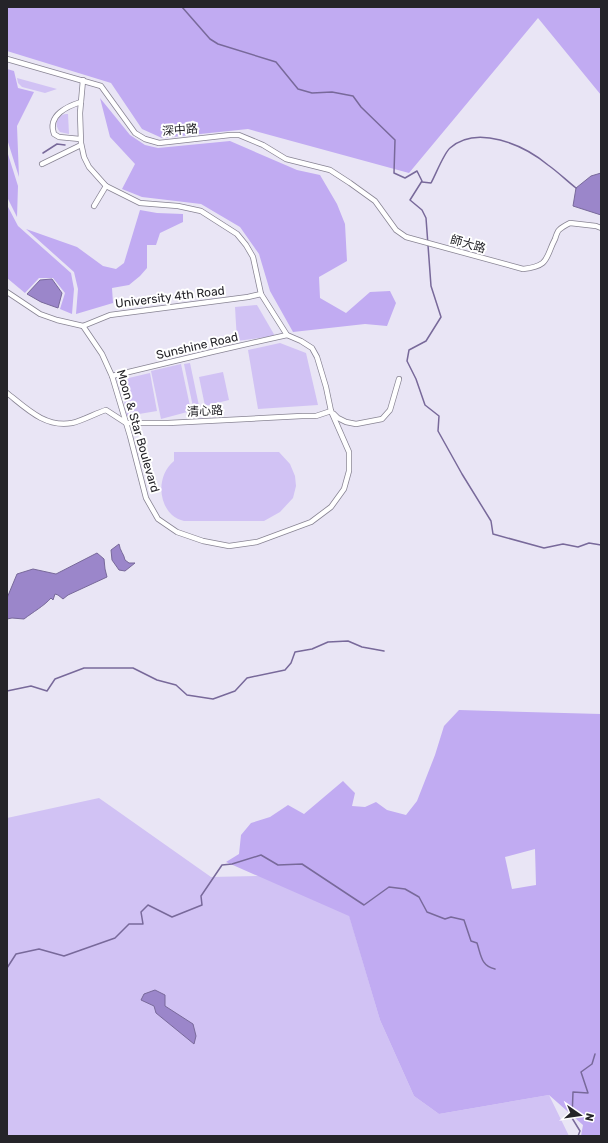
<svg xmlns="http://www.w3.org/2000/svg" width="608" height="1143" viewBox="0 0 608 1143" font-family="Rubik,'Noto Sans TC',sans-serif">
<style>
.green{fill:#d1c2f4}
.forest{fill:#c1abf2;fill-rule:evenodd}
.water{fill:#9b86ca;stroke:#78699a}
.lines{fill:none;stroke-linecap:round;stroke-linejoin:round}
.stream{stroke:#78699a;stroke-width:1.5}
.minor-casing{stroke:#888493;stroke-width:6}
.minor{stroke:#fff;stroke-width:4.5}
.labels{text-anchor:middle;stroke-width:4;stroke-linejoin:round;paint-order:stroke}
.street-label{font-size:12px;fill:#252429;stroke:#fff}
</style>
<rect width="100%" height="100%" fill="#e9e5f5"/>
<g class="green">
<polygon points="17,78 57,89 45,93 22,87 18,83"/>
<path d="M 65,114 L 68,114 L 69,134 L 60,132 C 54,125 56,117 65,114 Z"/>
<polygon points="257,305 275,336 237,341 235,307"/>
<polygon points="280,343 306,353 318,405 258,409 248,350"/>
<polygon points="190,363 199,406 193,407 184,364"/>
<polygon points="181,364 191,411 161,419 151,371"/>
<polygon points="223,372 229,400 205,406 199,377"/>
<polygon points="150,373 157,411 127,416 120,380"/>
<path d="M 174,452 L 279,452 L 290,464 L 295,476 L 296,486 L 293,498 L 280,512 L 264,521 L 184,521 C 180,520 175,518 172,515 C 157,501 158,474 174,461 Z"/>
<polygon points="99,798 211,877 303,875 349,915 380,1020 414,1096 439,1114 549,1095 569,1136 7,1136 7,818"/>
</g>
<g class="forest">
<polygon points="7,7 601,7 601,95 538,18 409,173 248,129 162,138 142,129 111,83 7,51"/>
<polygon points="7,69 14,71 18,88 34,92 17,126 19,177 7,139"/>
<polygon points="100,98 130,135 145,145 158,148 230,141 297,170 320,175 337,204 345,224 347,261 319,277 320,298 346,313 370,292 390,291 396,303 387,326 365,324 293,332 270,291 259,254 240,227 201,204 142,197 122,189 135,164 110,137"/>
<polygon points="7,151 18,186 17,217 7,197"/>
<polygon points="7,205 18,226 71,273 74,289 72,314 60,309 65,293 53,278 39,278 25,293 7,278"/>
<polygon points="140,210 157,213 183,214 183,222 160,233 156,245 147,245 147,268 140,276 129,285 112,288 113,303 76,314 78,289 74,272 26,229 77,247 103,266 116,269 124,263"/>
<path d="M 459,710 L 601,714 L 601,1136 L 581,1136 L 583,1125 L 549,1095 L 439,1114 L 414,1096 L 380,1020 L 349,916 L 226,862 L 239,854 L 241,835 L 251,823 L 270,817 L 288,805 L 304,814 L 343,781 L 355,793 L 352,806 L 365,807 L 376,802 L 387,810 L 406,815 L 417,801 L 435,755 L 444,726 ZM 535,849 L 536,885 L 512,889 L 505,857 Z"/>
</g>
<g class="water">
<polygon points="601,173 601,215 573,206 576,188 591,176"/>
<polygon points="52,279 62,293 58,308 41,302 27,294 40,280"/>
<path d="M 119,544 C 120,551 124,554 125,560 L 129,563 L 135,563 L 125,571 L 119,570 L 112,560 L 111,550 Z"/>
<path d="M 97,553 L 104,559 L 105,569 L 107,577 L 68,595 L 63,599 L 58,595 L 55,594 L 53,600 L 51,598 C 44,606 33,612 24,619 L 12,618 L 7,619 L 7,598 L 17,574 L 33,569 L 56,574 Z"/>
<polygon points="155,990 165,995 165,1006 193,1024 196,1036 194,1044 156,1013 154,1006 141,1000 144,994"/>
</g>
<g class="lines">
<g class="stream">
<polyline points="182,7 210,39 218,44 276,62 298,89 312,93 332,92 353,96 361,107 395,140 394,173 405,178 417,171 422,181 410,200 422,210 426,218 431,286 441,317 426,341 409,350 407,361 416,379 425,405 439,416 438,431 462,474 491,521 493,534 544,548 563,544 578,547 589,543 601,545"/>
<polyline points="43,153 57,144 65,145"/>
<path d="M 422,182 L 431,183 C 435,176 444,153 450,148 C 477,124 524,145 548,165 C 558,172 567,181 576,188"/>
<polyline points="7,691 31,686 47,691 55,679 84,668 133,668 157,680 176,685 187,695 213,699 235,691 247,678 285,670 291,663 295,652 312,649 328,642 348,641 362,647 384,651"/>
<path d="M 7,968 L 16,954 L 39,949 L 64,956 L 115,938 L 129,924 L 143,924 L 141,912 L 148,905 L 172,917 L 202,905 L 201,896 L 222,865 L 232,864 L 261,855 L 278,865 L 302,864 L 364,905 L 389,887 L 405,889 L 419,897 L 427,912 L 445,919 L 451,917 L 464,920 L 471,941 L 477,943 C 481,955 481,966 495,969"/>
<polyline points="578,1136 580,1131 572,1118 573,1092 588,1093 581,1072 592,1064 595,1054"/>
</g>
<g class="minor-casing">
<g id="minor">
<path d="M 7,59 L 101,86 L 135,133 L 145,139 L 159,143 L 230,135 L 239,135 L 263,145 L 286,159 L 330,170 L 350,183 L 375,201 L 396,230 L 406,237 L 523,269 C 550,266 545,258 555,239 C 556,236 557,232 559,230 C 562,227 566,225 570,223 L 596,226 L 601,228"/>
<path d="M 80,139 L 59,137 L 54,134 C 47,115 68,106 81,102"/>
<polyline points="42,164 81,145"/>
<polyline points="94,206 106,186"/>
<polyline points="7,292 40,314 57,320 83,326 110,315 248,297 261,294"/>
<polyline points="83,326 102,354 112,376 130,436 146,498 158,519 177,532 203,541 229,546 257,542 311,522 331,507 344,489 349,471 349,452 331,411 326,387 317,357 312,348 301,341 287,335 261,294 253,257 246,245 237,234 201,211 178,206 140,203 106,186 89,167 84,157 81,143 80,113 83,80"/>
<polyline points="112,376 212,352 287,335"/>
<path d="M 7,393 C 26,408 45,428 72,423 C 82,421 96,413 106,410 L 126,423 L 168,423 L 302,416 L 316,416 L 331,411"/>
<polyline points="334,414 338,418 346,422 356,424 382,419 390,410 399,379"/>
</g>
</g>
<use href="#minor" class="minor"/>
</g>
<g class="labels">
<g class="street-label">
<text transform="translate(180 130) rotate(-5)" y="4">深中路</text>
<text transform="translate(468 244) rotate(16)" y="4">師大路</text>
<text transform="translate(170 297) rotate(-7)" y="4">University 4th Road</text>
<text transform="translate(197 346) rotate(-13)" y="4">Sunshine Road</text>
<text transform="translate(205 411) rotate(-3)" y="4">清心路</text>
<text transform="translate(138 431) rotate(74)" y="4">Moon &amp; Star Boulevard</text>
</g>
</g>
<rect width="608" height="1143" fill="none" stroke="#252429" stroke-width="16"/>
<g transform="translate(580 1115) rotate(103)" stroke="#ffffff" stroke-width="3" paint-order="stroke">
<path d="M0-3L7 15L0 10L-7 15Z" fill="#252429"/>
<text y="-6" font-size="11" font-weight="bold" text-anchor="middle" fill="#252429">N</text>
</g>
</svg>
